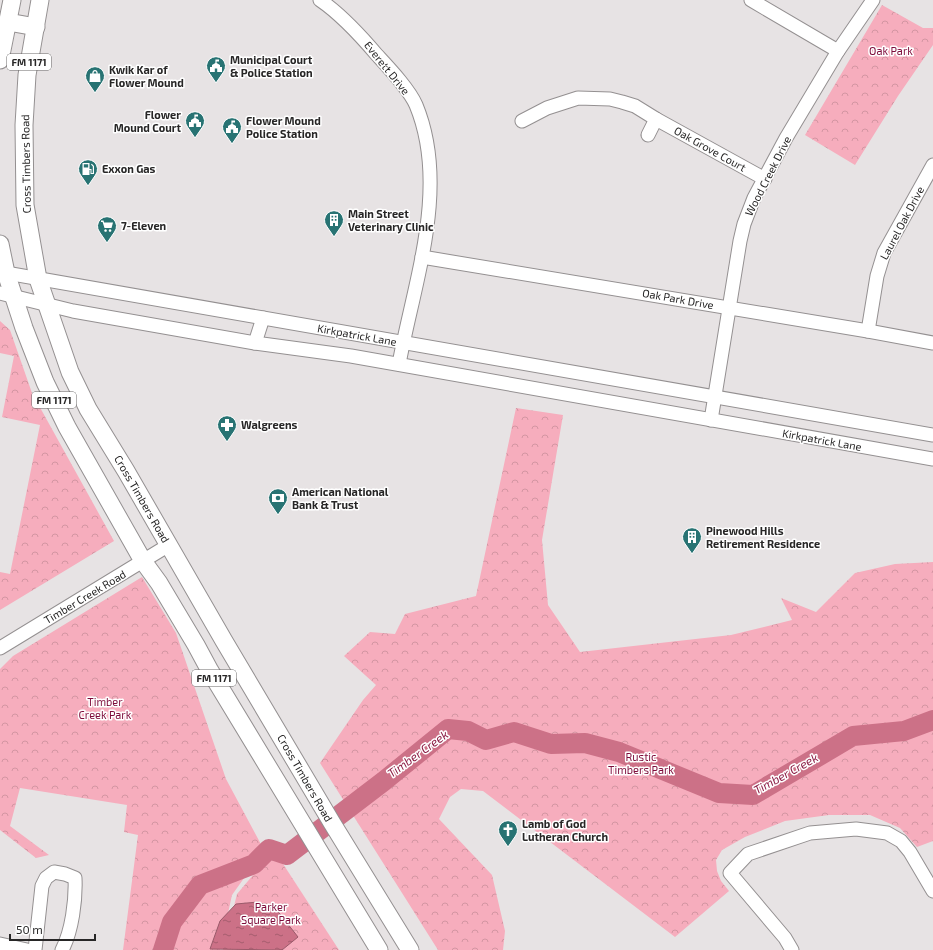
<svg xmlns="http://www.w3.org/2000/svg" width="933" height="950" viewBox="0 0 933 950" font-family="'Exo 2',sans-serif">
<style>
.forest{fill:url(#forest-crowns)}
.water{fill:url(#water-ripples);stroke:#9a5a6a}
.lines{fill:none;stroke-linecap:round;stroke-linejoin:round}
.river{stroke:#cc7187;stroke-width:20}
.minor-casing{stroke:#949091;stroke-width:15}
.major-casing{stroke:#949091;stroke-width:19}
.minor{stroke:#fff;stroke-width:13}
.major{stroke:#fff;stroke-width:17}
.labels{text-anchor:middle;stroke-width:3;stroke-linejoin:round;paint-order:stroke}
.shield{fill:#fff;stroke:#686767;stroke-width:1}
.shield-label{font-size:10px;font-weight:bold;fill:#272626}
.park-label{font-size:11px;fill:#7d0b3a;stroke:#fff}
.poi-label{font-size:11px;font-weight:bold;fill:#272626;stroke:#fff;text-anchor:start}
.street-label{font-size:11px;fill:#272626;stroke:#fff}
.water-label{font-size:12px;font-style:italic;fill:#8b1c44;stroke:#fff}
</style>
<defs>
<pattern id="forest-crowns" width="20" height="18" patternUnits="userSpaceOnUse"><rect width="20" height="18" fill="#f6adbd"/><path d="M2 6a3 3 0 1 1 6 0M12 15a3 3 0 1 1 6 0" fill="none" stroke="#d395a2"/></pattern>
<pattern id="water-ripples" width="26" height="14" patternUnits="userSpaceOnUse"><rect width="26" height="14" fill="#cc7187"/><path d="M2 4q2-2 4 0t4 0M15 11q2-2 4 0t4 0" fill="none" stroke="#a65d6e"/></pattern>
</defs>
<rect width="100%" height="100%" fill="#e7e3e4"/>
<g class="forest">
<polygon points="882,5 923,28 933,28 933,45 898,96 855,165 805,135"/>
<polygon points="0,321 10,330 32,393 114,541 0,610 0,572 10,574 40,425 2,417 14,356 0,353"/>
<polygon points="516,408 563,415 542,540 548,605 580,652 731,635 792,620 781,598 816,612 855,573 895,564 933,562 933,841 917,847 900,828 870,815 829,815 785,821 745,837 722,850 716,860 717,871 721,881 729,891 675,937 483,791 461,789 450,797 439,819 492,875 505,931 503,950 438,950 320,763 363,700 376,685 344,656 370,632 395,634 405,614 476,596"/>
<polygon points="142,577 176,633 226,779 264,850 232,895 220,950 123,950 138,835 124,832 127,805 20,788 10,826 49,855 36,858 0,830 0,669 13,656"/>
<polygon points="274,850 339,950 223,950 237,894"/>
</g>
<polygon class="water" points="258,902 276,909 298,937 282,950 210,949 220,921 236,904"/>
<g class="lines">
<polyline class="river" points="163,950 172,922 200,885 254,864 269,849 287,855 384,781 448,729 468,731 486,740 514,732 551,744 585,743 619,752 719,793 753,795 853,736 904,731 933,720"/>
<g class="minor-casing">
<g id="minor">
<path d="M 320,0 C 342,15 360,35 377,55 C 389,68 409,89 416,105 C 450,187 414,282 399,364"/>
<polyline points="751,0 838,51"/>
<polyline points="522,121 547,108 578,98 610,99 622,102 635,106 656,119 765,179"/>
<polyline points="648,135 656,119"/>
<polyline points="422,257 868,331 933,343"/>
<polyline points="0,272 933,435"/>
<polyline points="0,293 73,311 255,343 351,356 933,459"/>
<polyline points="868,331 877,276 884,253 933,165"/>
<polyline points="255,343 263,318"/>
<polyline points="711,420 740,241 744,224 754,198 786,138 838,51 873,0"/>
<polyline points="0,648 169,545"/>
<polyline points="0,944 27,950"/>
<path d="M 35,950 L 42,886 L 46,878 L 54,872 L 65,874 L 75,878 C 76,900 72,931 62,950"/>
<polyline points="792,950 785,938 730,873 748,854 810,833 856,829 887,833 901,841 910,852 933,891"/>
</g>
</g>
<g class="major-casing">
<g id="major">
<polyline points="40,0 27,75 24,125 25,205 38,279 70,372 88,409 126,471 224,641 332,823 410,950"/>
<polyline points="8,22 36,27"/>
<polyline points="0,60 12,0"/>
<polyline points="0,244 6,273 24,328 45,382 67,427 143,561 159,583 196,645 210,671 379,950"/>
</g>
</g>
<use href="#minor" class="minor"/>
<use href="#major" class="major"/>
</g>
<defs>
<g id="civic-pin" transform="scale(1)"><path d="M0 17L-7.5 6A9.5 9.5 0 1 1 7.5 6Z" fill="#287373" stroke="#fff"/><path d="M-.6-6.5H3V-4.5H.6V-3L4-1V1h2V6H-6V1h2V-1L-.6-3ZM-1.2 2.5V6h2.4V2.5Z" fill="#fff"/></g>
<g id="shop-pin" transform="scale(1)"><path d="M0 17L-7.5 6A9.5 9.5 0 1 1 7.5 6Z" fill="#287373" stroke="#fff"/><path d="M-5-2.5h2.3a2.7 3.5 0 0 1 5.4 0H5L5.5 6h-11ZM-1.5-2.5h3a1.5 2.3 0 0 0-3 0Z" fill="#fff"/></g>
<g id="fuel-pin" transform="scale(1)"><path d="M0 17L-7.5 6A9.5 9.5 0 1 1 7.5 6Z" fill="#287373" stroke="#fff"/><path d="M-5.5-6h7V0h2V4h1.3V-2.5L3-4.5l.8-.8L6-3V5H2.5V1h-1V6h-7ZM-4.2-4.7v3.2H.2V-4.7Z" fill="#fff"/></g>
<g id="building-pin" transform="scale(1)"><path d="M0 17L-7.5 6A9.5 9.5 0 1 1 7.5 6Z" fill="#287373" stroke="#fff"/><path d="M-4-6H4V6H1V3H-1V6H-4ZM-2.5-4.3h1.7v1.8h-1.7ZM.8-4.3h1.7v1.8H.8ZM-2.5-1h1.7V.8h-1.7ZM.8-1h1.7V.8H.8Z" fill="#fff"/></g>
<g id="supermarket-pin" transform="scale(1)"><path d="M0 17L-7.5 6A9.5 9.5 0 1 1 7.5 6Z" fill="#287373" stroke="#fff"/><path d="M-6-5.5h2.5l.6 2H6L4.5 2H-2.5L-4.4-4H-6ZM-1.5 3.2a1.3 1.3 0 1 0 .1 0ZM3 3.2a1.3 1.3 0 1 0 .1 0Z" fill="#fff"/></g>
<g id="pharmacy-pin" transform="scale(1)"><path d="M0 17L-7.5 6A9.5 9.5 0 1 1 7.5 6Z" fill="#287373" stroke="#fff"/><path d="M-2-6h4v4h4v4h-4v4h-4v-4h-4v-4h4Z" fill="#fff"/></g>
<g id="bank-pin" transform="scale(1)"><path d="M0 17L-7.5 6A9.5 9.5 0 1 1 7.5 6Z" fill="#287373" stroke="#fff"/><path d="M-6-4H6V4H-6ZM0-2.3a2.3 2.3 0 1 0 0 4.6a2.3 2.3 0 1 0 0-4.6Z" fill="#fff"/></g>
<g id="church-pin" transform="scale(1)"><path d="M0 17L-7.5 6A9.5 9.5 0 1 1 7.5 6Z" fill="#287373" stroke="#fff"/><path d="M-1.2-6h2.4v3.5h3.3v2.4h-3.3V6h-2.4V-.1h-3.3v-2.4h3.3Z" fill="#fff"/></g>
</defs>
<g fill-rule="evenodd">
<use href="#civic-pin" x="216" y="66"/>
<use href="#shop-pin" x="95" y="76"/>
<use href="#civic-pin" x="195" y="121"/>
<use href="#civic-pin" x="232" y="127"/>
<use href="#fuel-pin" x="88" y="169"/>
<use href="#building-pin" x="334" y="220"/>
<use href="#supermarket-pin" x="107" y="226"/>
<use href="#pharmacy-pin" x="227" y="425"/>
<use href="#bank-pin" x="278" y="498"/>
<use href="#building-pin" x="692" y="537"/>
<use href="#church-pin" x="508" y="830"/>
</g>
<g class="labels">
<g class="shield">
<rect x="7" y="54" width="44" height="16" rx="3"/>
<rect x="32" y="392" width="44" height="16" rx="3"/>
<rect x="192" y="670" width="44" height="16" rx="3"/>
</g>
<g class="shield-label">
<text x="29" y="66">FM 1171</text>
<text x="54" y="404">FM 1171</text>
<text x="214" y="682">FM 1171</text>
</g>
<g class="park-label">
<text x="891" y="55">Oak Park</text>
<text x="105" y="706">Timber<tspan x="105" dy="13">Creek Park</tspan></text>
<text x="641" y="761">Rustic<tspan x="641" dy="13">Timbers Park</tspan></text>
<text x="271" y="911">Parker<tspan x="271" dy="13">Square Park</tspan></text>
</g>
<g class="poi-label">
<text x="230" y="64">Municipal Court<tspan x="230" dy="13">&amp; Police Station</tspan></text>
<text x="109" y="74">Kwik Kar of<tspan x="109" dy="13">Flower Mound</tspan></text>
<text x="181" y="119" text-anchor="end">Flower<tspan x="181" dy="13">Mound Court</tspan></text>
<text x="246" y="125">Flower Mound<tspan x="246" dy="13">Police Station</tspan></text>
<text x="102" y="173">Exxon Gas</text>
<text x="348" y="218">Main Street<tspan x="348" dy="13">Veterinary Clinic</tspan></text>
<text x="121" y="230">7-Eleven</text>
<text x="241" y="429">Walgreens</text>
<text x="292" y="496">American National<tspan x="292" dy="13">Bank &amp; Trust</tspan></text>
<text x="706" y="535">Pinewood Hills<tspan x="706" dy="13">Retirement Residence</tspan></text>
<text x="522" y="828">Lamb of God<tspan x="522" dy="13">Lutheran Church</tspan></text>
</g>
<g class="street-label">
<text transform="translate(387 68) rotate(51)" y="4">Everett Drive</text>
<text transform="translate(710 149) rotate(29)" y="4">Oak Grove Court</text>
<text transform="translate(26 164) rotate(-91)" y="4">Cross Timbers Road</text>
<text transform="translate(768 176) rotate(-63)" y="4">Wood Creek Drive</text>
<text transform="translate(902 223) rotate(-62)" y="4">Laurel Oak Drive</text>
<text transform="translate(678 299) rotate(10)" y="4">Oak Park Drive</text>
<text transform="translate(357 335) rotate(10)" y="4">Kirkpatrick Lane</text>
<text transform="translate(822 440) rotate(10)" y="4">Kirkpatrick Lane</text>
<text transform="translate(142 499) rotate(60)" y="4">Cross Timbers Road</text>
<text transform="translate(85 597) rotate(-31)" y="4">Timber Creek Road</text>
<text transform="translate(305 778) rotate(60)" y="4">Cross Timbers Road</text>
</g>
<g class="water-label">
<text transform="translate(418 754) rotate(-36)" y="4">Timber Creek</text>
<text transform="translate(786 774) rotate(-29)" y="4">Timber Creek</text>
</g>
</g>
<path d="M10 934v6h85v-6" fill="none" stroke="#272626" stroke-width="2"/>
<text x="16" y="934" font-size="12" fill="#272626" stroke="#ffffff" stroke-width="3" paint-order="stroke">50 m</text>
</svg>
